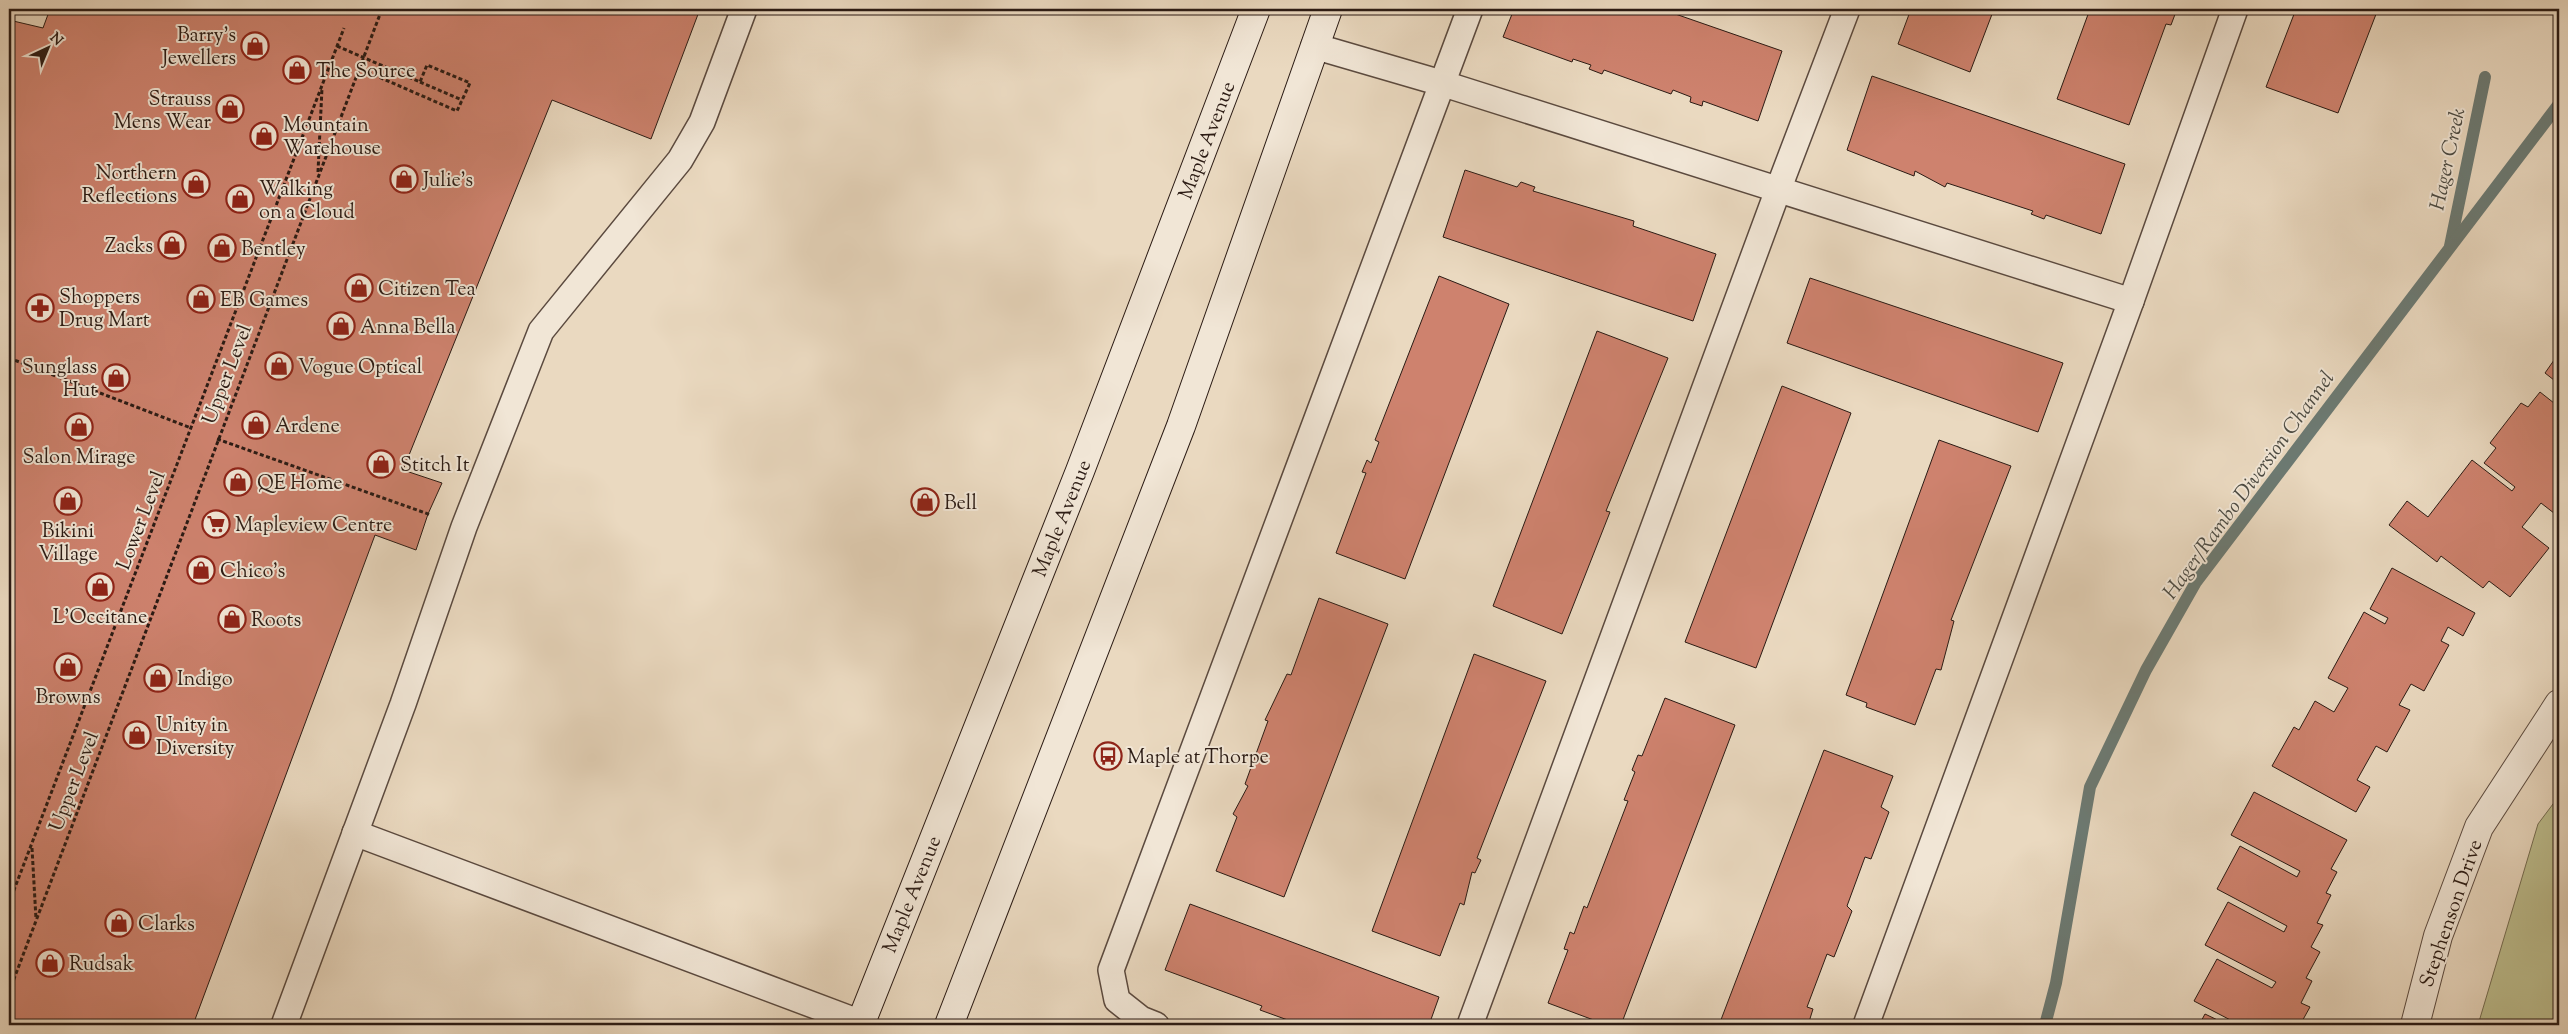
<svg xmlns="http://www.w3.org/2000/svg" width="2568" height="1034" viewBox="0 0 2568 1034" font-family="'Sorts Mill Goudy',serif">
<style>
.green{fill:#bdbe8e;stroke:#746c51}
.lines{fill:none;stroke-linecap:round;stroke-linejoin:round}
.stream{stroke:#6c7a73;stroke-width:12}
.building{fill:#ce826e;stroke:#2b1b14}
.lane-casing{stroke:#5b4a3f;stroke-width:28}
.street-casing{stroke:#5b4a3f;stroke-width:30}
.secondary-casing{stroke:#2b1b14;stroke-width:30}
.path{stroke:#2b1b14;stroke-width:3;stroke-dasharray:4 2.5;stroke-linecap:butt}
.lane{stroke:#f1e6d6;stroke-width:25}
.street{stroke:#f1e6d6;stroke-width:28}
.secondary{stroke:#f1e6d6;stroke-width:28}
.labels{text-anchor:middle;stroke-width:4;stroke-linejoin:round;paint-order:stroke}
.poi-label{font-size:20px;fill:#2b1b14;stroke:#f1e6d6;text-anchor:start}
.street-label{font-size:20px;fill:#2b1b14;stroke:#f1e6d6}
.water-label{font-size:21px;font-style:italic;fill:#4c4b43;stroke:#f1e6d6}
</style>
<rect width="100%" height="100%" fill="#ead9c0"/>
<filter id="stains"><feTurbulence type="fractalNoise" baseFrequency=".004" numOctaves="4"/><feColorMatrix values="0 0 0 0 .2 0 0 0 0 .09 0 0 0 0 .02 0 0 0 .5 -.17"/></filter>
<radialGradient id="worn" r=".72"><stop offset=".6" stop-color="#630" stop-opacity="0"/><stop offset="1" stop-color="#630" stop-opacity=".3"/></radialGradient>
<polygon class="green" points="2559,796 2559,1025 2478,1025 2538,824"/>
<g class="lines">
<g class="stream">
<polyline points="2450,246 2485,77"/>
<polyline points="2045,1025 2056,983 2090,787 2146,670 2196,582 2559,104"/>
</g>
</g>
<g class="building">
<polygon points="50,9 700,9 651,139 552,100 403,470 442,483 428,514 416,550 375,535 193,1025 9,1025 9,20 43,28"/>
<polygon points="1514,9 1661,9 1782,51 1758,121 1703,101 1702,106 1690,102 1691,97 1673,90 1671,94 1604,70 1602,74 1589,69 1591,65 1573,59 1572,62 1503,37"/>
<polygon points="1911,9 1994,9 1970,72 1898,44"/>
<polygon points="2090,9 2177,9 2171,25 2166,24 2129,125 2057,99"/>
<polygon points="2296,9 2378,9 2338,113 2266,87"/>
<polygon points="1872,76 2125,164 2101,234 2046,215 2044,219 2031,214 2033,211 1947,183 1945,187 1915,171 1914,176 1847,150"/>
<polygon points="1465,170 1517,187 1521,182 1535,187 1533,191 1634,221 1633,226 1716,254 1693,321 1443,237"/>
<polygon points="1439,276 1509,304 1405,579 1336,553 1366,473 1362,472 1367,460 1371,463 1379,442 1375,440"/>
<polygon points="1810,278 2063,363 2038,432 1787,343"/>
<polygon points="1597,331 1668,358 1606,511 1610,512 1562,634 1493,606"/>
<polygon points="2559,353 2559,384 2545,373"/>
<polygon points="1782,386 1851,413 1756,668 1685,642"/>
<polygon points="2540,392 2559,407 2559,517 2541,503 2522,527 2549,548 2510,597 2489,581 2483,588 2441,556 2437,562 2389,525 2407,501 2428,517 2472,460 2512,491 2515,487 2484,463 2496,448 2490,443 2521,403 2528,407"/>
<polygon points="1939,440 2011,466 1951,620 1954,621 1941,670 1936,669 1915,725 1866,707 1867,703 1846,695"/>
<polygon points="2392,568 2475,613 2463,636 2448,627 2441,641 2449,645 2424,691 2411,684 2399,705 2410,710 2387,752 2376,746 2357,780 2370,787 2356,812 2272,766 2294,727 2299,730 2315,701 2334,712 2348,688 2328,678 2364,612 2385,624 2388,618 2370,609"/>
<polygon points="1319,598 1388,624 1284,897 1216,871 1237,817 1233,814 1248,786 1245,784 1268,721 1265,720 1287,674 1291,675"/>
<polygon points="1474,654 1546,681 1477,858 1481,860 1475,873 1472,872 1464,905 1460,903 1440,956 1372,931"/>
<polygon points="1665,698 1735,725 1621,1025 1607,1025 1548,1003 1568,950 1564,949 1570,932 1574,934 1584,906 1587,908 1628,801 1624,800 1635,772 1632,770 1638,755 1642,756"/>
<polygon points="1824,750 1893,776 1881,807 1889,812 1871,859 1865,857 1847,906 1852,911 1834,957 1827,954 1807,1007 1813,1009 1808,1025 1719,1025"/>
<polygon points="2254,792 2347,840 2331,869 2337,872 2326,893 2331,895 2317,923 2323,925 2311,947 2320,952 2306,978 2312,981 2301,1003 2310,1007 2300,1025 2240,1025 2194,1001 2217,959 2272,988 2276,982 2205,945 2228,902 2284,932 2287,926 2217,889 2240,846 2297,877 2300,871 2231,835"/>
<polygon points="1190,904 1439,997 1429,1025 1295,1025 1296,1023 1260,1010 1262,1006 1165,970"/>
<polygon points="2205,1014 2228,1025 2199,1025"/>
</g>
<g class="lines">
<g class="lane-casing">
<g id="lane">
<polyline points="1314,46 1441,83 2131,301"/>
<polyline points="355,833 861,1023"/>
<polyline points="284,1025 403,704 464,527 541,331 680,160 702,122 744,9"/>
<polyline points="1156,1025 1141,1019 1117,1000 1111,970 1470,9"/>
<polyline points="1470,1025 1778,190 1847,9"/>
<polyline points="1866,1025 2131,301 2235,9"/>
</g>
</g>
<g class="street-casing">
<polyline id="street" points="2415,1025 2438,936 2479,827 2559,704"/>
</g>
<g class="secondary-casing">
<g id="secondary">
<polyline points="860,1025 1080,471 1256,9"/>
<polyline points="949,1025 1181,426 1328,9"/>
</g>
</g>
<g class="path">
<polyline points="337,46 420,82 427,65 470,83 457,111 358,68"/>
<polyline points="420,82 462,100"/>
<polyline points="318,172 322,88"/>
<polyline points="9,358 191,428"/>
<polyline points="217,439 431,515"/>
<polyline points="32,848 36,919"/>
<polyline points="9,903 344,28"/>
<polyline points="9,992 382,9"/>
</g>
<use href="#lane" class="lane"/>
<use href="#street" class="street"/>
<use href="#secondary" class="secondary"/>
</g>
<defs>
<g id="shop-ring" transform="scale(1.4375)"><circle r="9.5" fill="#f1e6d6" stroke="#8f2418" stroke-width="1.5"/><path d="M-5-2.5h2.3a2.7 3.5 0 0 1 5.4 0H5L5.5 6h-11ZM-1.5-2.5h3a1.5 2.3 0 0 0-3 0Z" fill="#8f2418"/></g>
<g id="pharmacy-ring" transform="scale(1.4375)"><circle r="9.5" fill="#f1e6d6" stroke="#8f2418" stroke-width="1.5"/><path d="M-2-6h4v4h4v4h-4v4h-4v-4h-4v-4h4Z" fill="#8f2418"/></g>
<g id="supermarket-ring" transform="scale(1.4375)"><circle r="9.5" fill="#f1e6d6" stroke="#8f2418" stroke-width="1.5"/><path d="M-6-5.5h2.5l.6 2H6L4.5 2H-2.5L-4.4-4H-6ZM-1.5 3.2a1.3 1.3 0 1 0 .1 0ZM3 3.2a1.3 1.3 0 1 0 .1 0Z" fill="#8f2418"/></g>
<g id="bus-ring" transform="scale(1.4375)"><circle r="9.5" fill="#f1e6d6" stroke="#8f2418" stroke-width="1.5"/><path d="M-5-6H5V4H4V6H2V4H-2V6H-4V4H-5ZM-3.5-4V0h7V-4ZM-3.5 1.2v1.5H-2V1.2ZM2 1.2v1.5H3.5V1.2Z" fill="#8f2418"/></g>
</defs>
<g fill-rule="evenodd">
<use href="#shop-ring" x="255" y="46"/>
<use href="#shop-ring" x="297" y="70"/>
<use href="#shop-ring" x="230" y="109"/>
<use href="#shop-ring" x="264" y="136"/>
<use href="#shop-ring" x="404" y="179"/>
<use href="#shop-ring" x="196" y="184"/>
<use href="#shop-ring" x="240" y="199"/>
<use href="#shop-ring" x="172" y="245"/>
<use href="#shop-ring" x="222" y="248"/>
<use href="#shop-ring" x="359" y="288"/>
<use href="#shop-ring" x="201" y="299"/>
<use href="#pharmacy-ring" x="40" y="308"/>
<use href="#shop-ring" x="341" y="326"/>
<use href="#shop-ring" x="279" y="366"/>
<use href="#shop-ring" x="116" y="378"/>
<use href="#shop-ring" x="256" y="425"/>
<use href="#shop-ring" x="79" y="427"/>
<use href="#shop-ring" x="381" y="464"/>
<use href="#shop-ring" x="238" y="482"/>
<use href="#shop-ring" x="68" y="501"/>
<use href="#shop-ring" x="925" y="502"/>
<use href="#supermarket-ring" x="216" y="524"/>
<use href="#shop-ring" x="201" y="570"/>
<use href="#shop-ring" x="100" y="587"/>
<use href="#shop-ring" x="232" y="619"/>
<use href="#shop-ring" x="68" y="667"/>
<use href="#shop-ring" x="158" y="678"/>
<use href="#shop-ring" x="137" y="735"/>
<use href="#bus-ring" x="1108" y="756"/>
<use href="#shop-ring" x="119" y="923"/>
<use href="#shop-ring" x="50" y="963"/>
</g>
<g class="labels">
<g class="poi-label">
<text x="236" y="41" text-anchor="end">Barry's<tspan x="236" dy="23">Jewellers</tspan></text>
<text x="316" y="77">The Source</text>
<text x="211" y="105" text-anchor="end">Strauss<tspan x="211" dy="23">Mens Wear</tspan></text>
<text x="283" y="131">Mountain<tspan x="283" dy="23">Warehouse</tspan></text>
<text x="177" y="179" text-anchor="end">Northern<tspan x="177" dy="23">Reflections</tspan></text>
<text x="423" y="186">Julie's</text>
<text x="259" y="195">Walking<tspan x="259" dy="23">on a Cloud</tspan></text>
<text x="153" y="252" text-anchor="end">Zacks</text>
<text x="241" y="255">Bentley</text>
<text x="378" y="295">Citizen Tea</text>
<text x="59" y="303">Shoppers<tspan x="59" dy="23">Drug Mart</tspan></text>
<text x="220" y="306">EB Games</text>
<text x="360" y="333">Anna Bella</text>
<text x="97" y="373" text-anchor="end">Sunglass<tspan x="97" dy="23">Hut</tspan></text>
<text x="298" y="373">Vogue Optical</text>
<text x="275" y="432">Ardene</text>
<text x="79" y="463" text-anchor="middle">Salon Mirage</text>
<text x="400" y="471">Stitch It</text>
<text x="257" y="489">QE Home</text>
<text x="944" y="509">Bell</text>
<text x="235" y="531">Mapleview Centre</text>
<text x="68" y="537" text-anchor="middle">Bikini<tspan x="68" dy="23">Village</tspan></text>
<text x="220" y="577">Chico's</text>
<text x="100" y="623" text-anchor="middle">L'Occitane</text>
<text x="251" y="626">Roots</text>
<text x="177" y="685">Indigo</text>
<text x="68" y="703" text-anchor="middle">Browns</text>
<text x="156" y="731">Unity in<tspan x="156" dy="23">Diversity</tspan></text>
<text x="1127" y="763">Maple at Thorpe</text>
<text x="138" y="930">Clarks</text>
<text x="69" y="970">Rudsak</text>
</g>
<g class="street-label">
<text transform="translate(1206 140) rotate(-69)" y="7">Maple Avenue</text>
<text transform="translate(226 374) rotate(-69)" y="7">Upper Level</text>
<text transform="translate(1061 518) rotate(-68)" y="7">Maple Avenue</text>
<text transform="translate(140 520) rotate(-69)" y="7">Lower Level</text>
<text transform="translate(73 781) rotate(-69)" y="7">Upper Level</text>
<text transform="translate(911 894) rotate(-68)" y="7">Maple Avenue</text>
<text transform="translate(2450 913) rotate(-71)" y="7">Stephenson Drive</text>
</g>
<g class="water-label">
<text transform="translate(2447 159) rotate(-78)" y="7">Hager Creek</text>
<text transform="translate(2248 485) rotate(-54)" y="7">Hager/Rambo Diversion Channel</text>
</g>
</g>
<rect width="2568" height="1034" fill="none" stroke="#ead9c0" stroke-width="30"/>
<rect x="10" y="10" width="2548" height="1014" fill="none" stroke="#2b1b14" stroke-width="2.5"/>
<rect x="15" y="15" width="2538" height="1004" fill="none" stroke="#2b1b14"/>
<g transform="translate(48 48) rotate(44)" stroke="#f1e6d6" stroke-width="4" paint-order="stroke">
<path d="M0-4L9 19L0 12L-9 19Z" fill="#2b1b14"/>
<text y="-8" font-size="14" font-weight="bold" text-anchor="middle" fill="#2b1b14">N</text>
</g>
<rect width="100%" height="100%" filter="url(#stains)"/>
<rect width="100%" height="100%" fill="url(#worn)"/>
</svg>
